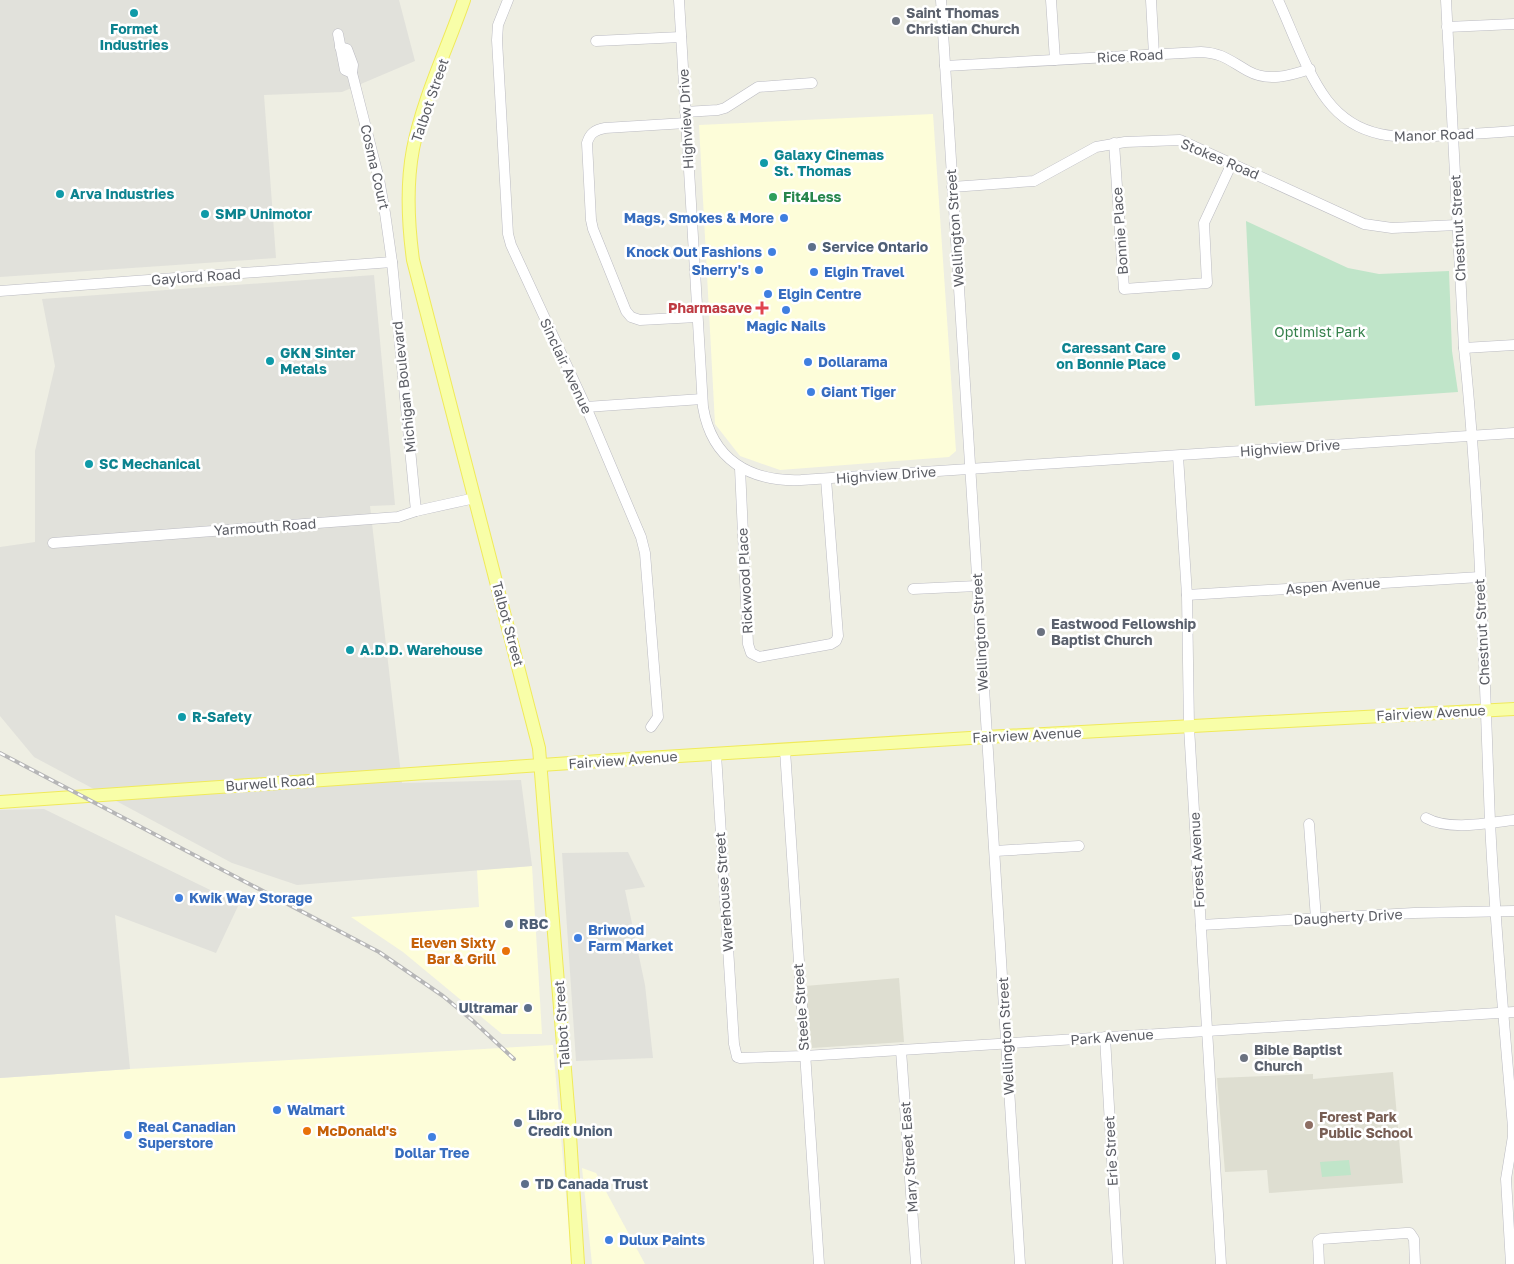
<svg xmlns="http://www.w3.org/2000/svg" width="1514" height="1264" viewBox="0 0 1514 1264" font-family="'Golos Text',sans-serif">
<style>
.commercial{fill:#fdfdd9}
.industrial{fill:#e1e1db}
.education{fill:#deded1}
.green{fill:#c0e5c9}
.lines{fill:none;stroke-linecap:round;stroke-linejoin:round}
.minor-casing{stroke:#bbbbc2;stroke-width:11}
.major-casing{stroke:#f0ea5a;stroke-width:14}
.minor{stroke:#fff;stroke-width:10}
.major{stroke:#f8fea8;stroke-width:12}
.rail-casing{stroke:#b6b6b7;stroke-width:4}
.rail{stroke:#fff;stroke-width:2;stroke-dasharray:5.5;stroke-linecap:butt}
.culture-dot{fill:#0f9aa8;stroke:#fff;stroke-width:2}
.worship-dot{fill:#6b7280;stroke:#fff;stroke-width:2}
.leisure-dot{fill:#2e9e5b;stroke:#fff;stroke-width:2}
.shop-dot{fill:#3f7fe0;stroke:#fff;stroke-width:2}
.service-dot{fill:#5c6f8a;stroke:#fff;stroke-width:2}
.health-dot{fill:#e0444e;stroke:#fff;stroke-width:2}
.food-dot{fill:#e8710a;stroke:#fff;stroke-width:2}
.education-dot{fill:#8d6e63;stroke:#fff;stroke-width:2}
.labels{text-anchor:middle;stroke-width:5;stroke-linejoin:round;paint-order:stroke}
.worship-label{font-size:14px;font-weight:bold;fill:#5b616d;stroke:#fff;text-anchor:start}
.culture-label{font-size:14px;font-weight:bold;fill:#0d838f;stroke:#fff;text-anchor:start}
.street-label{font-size:14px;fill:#5b5d64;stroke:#fff}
.leisure-label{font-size:14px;font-weight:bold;fill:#27864d;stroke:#fff;text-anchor:start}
.shop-label{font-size:14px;font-weight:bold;fill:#366cbe;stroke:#fff;text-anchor:start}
.service-label{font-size:14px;font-weight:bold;fill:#4e5e75;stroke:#fff;text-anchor:start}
.health-label{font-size:14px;font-weight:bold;fill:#be3a42;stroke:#fff;text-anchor:end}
.park-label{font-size:14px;fill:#35814b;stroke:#fff}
.food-label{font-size:14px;font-weight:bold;fill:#c56008;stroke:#fff;text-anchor:end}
.education-label{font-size:14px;font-weight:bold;fill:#785e54;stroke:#fff;text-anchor:start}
</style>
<rect width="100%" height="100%" fill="#eeeee3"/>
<g class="commercial">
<polygon points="933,114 956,451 949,457 780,470 740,456 715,424 699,125"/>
<polygon points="532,866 542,1034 502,1034 403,952 351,917 479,907 477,870"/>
<polygon points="553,1045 572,1264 0,1264 0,1078 130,1069"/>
<polygon points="582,1168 596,1173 645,1264 592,1264"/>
</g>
<g class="industrial">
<polygon points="0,0 399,0 415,61 342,92 264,95 276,258 0,277"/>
<polygon points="374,275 395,505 370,506 402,783 521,780 532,866 297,885 232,863 34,757 0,716 0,547 35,542 35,451 55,366 42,299"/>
<polygon points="44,809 239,904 216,953 115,915 130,1069 0,1078 0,810"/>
<polygon points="628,852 645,887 625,890 645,985 653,1058 576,1061 562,853"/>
</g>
<g class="education">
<polygon points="899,978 904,1042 812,1048 805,986"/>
<polygon points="1393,1072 1403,1183 1269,1193 1267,1170 1225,1172 1217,1078 1313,1074 1313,1079"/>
</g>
<g class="green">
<polygon points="1246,221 1348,268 1379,274 1449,271 1452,351 1458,392 1255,406"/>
<polygon points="1349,1160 1351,1175 1322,1177 1320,1162"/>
</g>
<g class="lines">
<g class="minor-casing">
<g id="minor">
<polyline points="508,0 498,25 497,40 508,234 511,245 586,407 641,537 645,553 658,717 651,727"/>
<path d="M 679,0 L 703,407 C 712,460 750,482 801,480 L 1514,433"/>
<polyline points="941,0 1020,1264"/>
<polyline points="1051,0 1055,60"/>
<polyline points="1151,0 1154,55"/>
<path d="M 1278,0 C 1292,30 1307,74 1327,100 C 1359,142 1402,138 1449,135 C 1471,134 1492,133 1514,131"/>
<path d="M 1446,0 L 1464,348 C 1480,505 1484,664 1490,822 C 1495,924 1504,1025 1513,1127 L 1513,1136 L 1506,1179 L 1511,1264"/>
<polyline points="1447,27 1514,24"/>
<polyline points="338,34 345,70 352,73"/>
<polyline points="596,41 681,37"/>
<polyline points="340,47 347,49 353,65 352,73 379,179 385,213 392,262 416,511"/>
<path d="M 945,66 L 1201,52 C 1223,53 1230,61 1248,71 C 1268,82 1289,76 1310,69"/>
<polyline points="685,112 718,110 725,108 758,87 812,83"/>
<path d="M 686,123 L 605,128 C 595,130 590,133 587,143 L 591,220 L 593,229 L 626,311 L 631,317 L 640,320 L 697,317"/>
<polyline points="1114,143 1124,289 1207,283 1204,223 1232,163"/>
<polyline points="952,187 1034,181 1096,147 1125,142 1180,140 1364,224 1392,228 1457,225"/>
<polyline points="0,291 392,262"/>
<polyline points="1464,348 1514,345"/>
<polyline points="586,407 702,399"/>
<polyline points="1178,456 1187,595 1189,727 1221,1264"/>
<polyline points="740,468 748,644 751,653 759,657 831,644 836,641 838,636 826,479"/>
<polyline points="53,543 398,517 416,511 475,498"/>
<polyline points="913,589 977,586"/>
<polyline points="1187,595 1480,577"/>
<polyline points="785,750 819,1264"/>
<polyline points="716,754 734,1044 737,1057 740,1058 804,1056 1514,1012"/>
<path d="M 1426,818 C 1449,831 1488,823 1514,820"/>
<polyline points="1309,824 1316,919"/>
<polyline points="995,851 1079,846"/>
<polyline points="1201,925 1414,913 1514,911"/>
<polyline points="1105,1037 1118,1264"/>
<polyline points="901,1050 916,1264"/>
<polyline points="1319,1264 1318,1241 1321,1239 1406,1233 1410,1233 1414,1239 1415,1264"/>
</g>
</g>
<g class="major-casing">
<g id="major">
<path d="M 464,0 C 447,49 423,98 413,149 C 406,186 408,223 413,260 L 539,748 L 569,1119 L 578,1264"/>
<polyline points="0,802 615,760 986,737 1514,709"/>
</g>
</g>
<use href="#minor" class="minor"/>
<use href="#major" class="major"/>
<g class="rail-casing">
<polyline id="rail" points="0,753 379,952 443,996 472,1020 514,1059"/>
</g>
<use href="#rail" class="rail"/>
</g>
<g class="culture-dot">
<circle cx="134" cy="13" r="5"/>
<circle cx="764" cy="163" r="5"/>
<circle cx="60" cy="194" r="5"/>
<circle cx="205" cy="214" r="5"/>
<circle cx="1176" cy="356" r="5"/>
<circle cx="270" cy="361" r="5"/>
<circle cx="89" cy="464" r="5"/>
<circle cx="350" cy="650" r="5"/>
<circle cx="182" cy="717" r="5"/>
</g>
<g class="worship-dot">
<circle cx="896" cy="21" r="5"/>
<circle cx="1041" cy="632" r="5"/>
<circle cx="1244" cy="1058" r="5"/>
</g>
<circle class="leisure-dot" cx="773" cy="197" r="5"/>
<g class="shop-dot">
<circle cx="784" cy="218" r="5"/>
<circle cx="772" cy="252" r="5"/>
<circle cx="759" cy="270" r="5"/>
<circle cx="814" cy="272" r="5"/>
<circle cx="768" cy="294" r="5"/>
<circle cx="786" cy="310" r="5"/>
<circle cx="808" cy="362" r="5"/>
<circle cx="811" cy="392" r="5"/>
<circle cx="179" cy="898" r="5"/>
<circle cx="578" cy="938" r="5"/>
<circle cx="277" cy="1110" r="5"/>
<circle cx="128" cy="1135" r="5"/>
<circle cx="432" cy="1137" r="5"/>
<circle cx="609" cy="1240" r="5"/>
</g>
<g class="service-dot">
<circle cx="812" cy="247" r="5"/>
<circle cx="509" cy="924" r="5"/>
<circle cx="528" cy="1008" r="5"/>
<circle cx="518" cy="1123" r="5"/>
<circle cx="525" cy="1184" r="5"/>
</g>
<path class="health-dot" d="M759.5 300.5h5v5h5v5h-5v5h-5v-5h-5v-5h5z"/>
<g class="food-dot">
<circle cx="506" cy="951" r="5"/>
<circle cx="307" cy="1131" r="5"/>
</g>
<circle class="education-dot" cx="1309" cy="1125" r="5"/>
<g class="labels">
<g class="worship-label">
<text x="906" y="18">Saint Thomas<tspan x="906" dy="16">Christian Church</tspan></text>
<text x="1051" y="629">Eastwood Fellowship<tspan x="1051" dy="16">Baptist Church</tspan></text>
<text x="1254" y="1055">Bible Baptist<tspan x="1254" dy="16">Church</tspan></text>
</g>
<g class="culture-label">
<text x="134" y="34" text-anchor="middle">Formet<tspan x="134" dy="16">Industries</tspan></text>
<text x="774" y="160">Galaxy Cinemas<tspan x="774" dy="16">St. Thomas</tspan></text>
<text x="70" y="199">Arva Industries</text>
<text x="215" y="219">SMP Unimotor</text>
<text x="1166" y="353" text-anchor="end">Caressant Care<tspan x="1166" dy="16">on Bonnie Place</tspan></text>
<text x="280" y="358">GKN Sinter<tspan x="280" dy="16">Metals</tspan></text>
<text x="99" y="469">SC Mechanical</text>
<text x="360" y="655">A.D.D. Warehouse</text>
<text x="192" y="722">R-Safety</text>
</g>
<g class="street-label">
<text transform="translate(1130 56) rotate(-3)" y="5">Rice Road</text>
<text transform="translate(430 100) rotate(-71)" y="5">Talbot Street</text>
<text transform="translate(686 119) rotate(-93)" y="5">Highview Drive</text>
<text transform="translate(1434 135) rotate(-2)" y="5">Manor Road</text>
<text transform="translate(1220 159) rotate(23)" y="5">Stokes Road</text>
<text transform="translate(375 167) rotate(77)" y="5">Cosma Court</text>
<text transform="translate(955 228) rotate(-94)" y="5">Wellington Street</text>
<text transform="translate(1458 228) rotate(-93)" y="5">Chestnut Street</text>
<text transform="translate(1120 231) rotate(-94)" y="5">Bonnie Place</text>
<text transform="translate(196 277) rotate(-4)" y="5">Gaylord Road</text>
<text transform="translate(566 366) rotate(65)" y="5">Sinclair Avenue</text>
<text transform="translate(404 387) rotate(-96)" y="5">Michigan Boulevard</text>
<text transform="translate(1290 448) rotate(-4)" y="5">Highview Drive</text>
<text transform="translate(886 475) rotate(-4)" y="5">Highview Drive</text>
<text transform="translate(265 527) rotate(-4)" y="5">Yarmouth Road</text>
<text transform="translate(745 581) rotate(-93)" y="5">Rickwood Place</text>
<text transform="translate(1333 586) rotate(-4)" y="5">Aspen Avenue</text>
<text transform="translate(508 624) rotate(75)" y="5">Talbot Street</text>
<text transform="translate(980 632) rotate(-93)" y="5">Wellington Street</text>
<text transform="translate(1482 632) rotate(-93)" y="5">Chestnut Street</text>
<text transform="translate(1431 713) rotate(-3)" y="5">Fairview Avenue</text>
<text transform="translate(1027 735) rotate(-3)" y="5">Fairview Avenue</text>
<text transform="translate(623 760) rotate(-4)" y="5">Fairview Avenue</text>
<text transform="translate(270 783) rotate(-4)" y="5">Burwell Road</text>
<text transform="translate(1197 860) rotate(-93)" y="5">Forest Avenue</text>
<text transform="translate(724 892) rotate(-94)" y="5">Warehouse Street</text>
<text transform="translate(1348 917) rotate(-3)" y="5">Daugherty Drive</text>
<text transform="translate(801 1007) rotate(-94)" y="5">Steele Street</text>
<text transform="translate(562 1024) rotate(-94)" y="5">Talbot Street</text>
<text transform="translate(1006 1036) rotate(-93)" y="5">Wellington Street</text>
<text transform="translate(1112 1037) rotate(-4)" y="5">Park Avenue</text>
<text transform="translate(1111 1151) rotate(-93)" y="5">Erie Street</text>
<text transform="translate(909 1157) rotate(-94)" y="5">Mary Street East</text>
</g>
<g class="leisure-label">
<text x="783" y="202">Fit4Less</text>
</g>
<g class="shop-label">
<text x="774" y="223" text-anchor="end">Mags, Smokes &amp; More</text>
<text x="762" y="257" text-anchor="end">Knock Out Fashions</text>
<text x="749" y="275" text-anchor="end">Sherry's</text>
<text x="824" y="277">Elgin Travel</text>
<text x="778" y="299">Elgin Centre</text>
<text x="786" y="331" text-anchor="middle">Magic Nails</text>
<text x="818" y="367">Dollarama</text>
<text x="821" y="397">Giant Tiger</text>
<text x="189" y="903">Kwik Way Storage</text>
<text x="588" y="935">Briwood<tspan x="588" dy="16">Farm Market</tspan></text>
<text x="287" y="1115">Walmart</text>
<text x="138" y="1132">Real Canadian<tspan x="138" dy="16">Superstore</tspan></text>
<text x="432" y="1158" text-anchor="middle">Dollar Tree</text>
<text x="619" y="1245">Dulux Paints</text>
</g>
<g class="service-label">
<text x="822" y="252">Service Ontario</text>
<text x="519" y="929">RBC</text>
<text x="518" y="1013" text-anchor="end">Ultramar</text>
<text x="528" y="1120">Libro<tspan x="528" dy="16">Credit Union</tspan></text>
<text x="535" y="1189">TD Canada Trust</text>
</g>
<g class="health-label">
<text x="752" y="313">Pharmasave</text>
</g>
<g class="park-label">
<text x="1320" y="337">Optimist Park</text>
</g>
<g class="food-label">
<text x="496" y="948">Eleven Sixty<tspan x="496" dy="16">Bar &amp; Grill</tspan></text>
<text x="317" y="1136" text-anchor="start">McDonald's</text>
</g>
<g class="education-label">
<text x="1319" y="1122">Forest Park<tspan x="1319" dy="16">Public School</tspan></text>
</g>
</g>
</svg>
